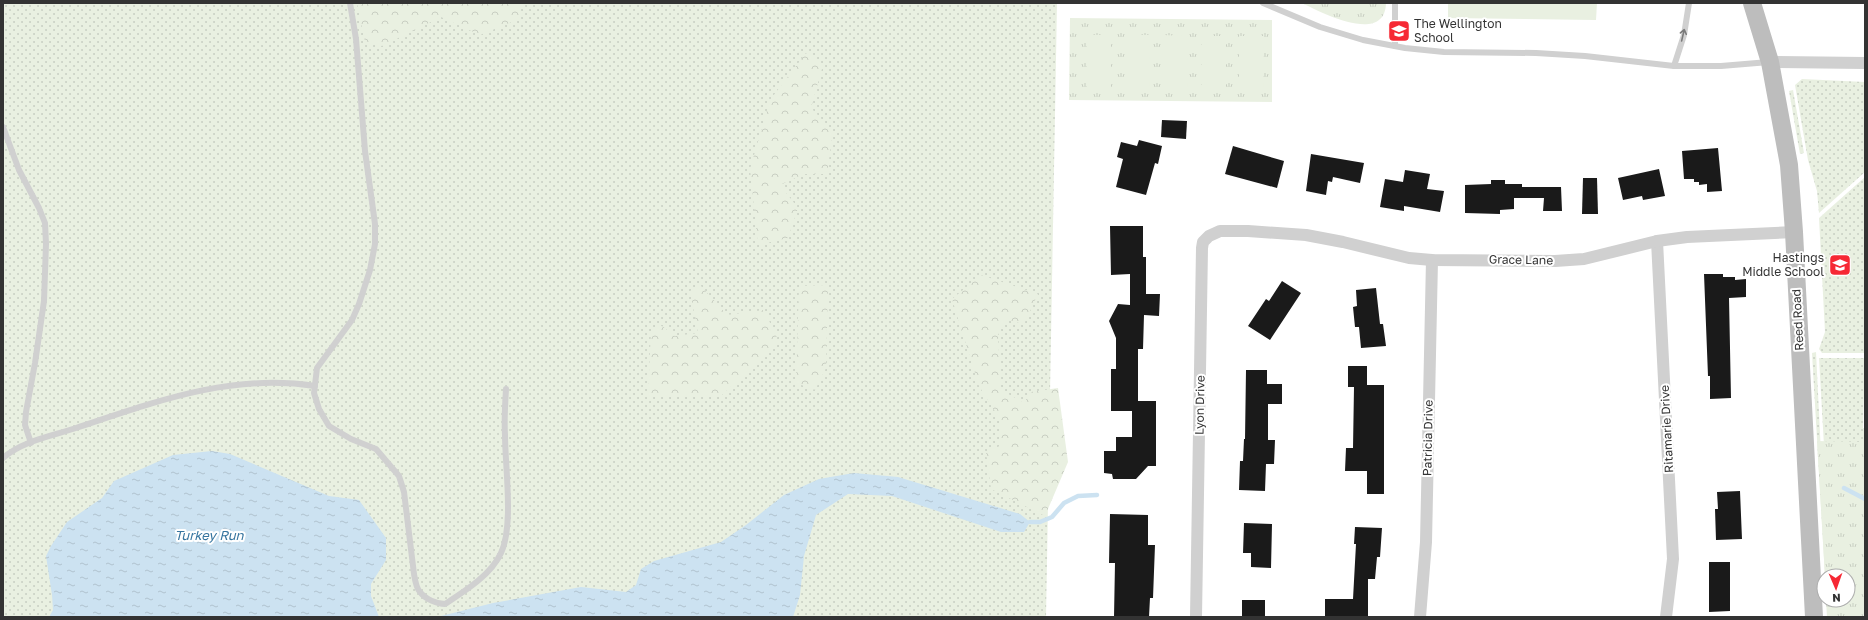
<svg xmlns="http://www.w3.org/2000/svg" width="1868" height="620" viewBox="0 0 1868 620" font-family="'Golos Text',sans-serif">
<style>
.grass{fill:url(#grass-dots)}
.forest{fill:url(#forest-crowns)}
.park{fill:url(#park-tufts)}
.pitch{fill:#e9f0e1}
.water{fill:url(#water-ripples)}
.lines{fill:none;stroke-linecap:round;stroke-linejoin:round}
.stream{stroke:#cce2f1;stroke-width:4.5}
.building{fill:#1a1a1a}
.service{stroke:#d0d0d0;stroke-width:6}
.minor{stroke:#d0d0d0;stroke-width:12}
.secondary{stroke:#bdbdbd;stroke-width:18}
.oneway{stroke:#7a7a7a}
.labels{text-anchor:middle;stroke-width:4;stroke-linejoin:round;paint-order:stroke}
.poi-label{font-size:12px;fill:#333;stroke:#fff;text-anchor:start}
.street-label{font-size:12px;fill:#333;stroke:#fff}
.water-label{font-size:13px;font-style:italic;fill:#37759f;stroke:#fff}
</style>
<defs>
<pattern id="grass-dots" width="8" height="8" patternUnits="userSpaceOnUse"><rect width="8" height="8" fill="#e9f0e1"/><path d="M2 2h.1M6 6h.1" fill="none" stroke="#c8cec2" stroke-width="1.8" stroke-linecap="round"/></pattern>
<pattern id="forest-crowns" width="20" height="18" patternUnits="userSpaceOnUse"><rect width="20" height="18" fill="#e9f0e1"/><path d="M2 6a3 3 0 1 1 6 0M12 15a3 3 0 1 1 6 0" fill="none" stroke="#c8cec2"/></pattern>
<pattern id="park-tufts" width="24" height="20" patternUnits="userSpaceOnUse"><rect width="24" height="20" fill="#e9f0e1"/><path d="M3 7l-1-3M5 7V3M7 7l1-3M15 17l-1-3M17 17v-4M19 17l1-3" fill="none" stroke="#c8cec2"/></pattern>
<pattern id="water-ripples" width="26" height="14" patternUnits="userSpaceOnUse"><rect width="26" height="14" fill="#cce2f1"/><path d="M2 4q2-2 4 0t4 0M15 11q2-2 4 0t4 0" fill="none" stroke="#b0c2cf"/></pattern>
</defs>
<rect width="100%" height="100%" fill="#fff"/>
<g class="grass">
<polygon points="3,3 1057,3 1046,617 3,617"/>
<polygon points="1802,79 1865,82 1865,172 1819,213 1817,191 1808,160 1795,85"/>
<polygon points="1793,90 1804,153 1800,154 1789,91"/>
<polygon points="1865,177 1865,353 1822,353 1819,349 1825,332 1819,218"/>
<polygon points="1816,352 1827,576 1825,576 1812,353"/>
<polygon points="1819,358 1865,358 1863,428 1865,428 1865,453 1825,463"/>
</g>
<g class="forest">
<polygon points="357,3 520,3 519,19 480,35 441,17 382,46 365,42"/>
<polygon points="806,53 823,65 811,108 833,131 827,174 804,174 780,185 798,208 788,238 758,245 750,169 770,100"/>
<polygon points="981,275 1038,294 1024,324 1006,320 998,335 1001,390 1024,403 1031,392 1058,388 1068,462 1045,516 991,489 986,452 999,446 1001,421 979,386 952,299"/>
<polygon points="700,285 727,315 764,310 779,342 722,395 648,395 651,330 662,326 675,336 698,333 690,291"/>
<polygon points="828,285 826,368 815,390 796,383 799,286"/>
</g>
<g class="park">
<path d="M 1302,3 L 1386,3 C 1385,46 1320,12 1302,3 Z"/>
<polygon points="1070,18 1272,20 1272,102 1069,100"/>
<polygon points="1817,441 1865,442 1865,617 1827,617 1826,600 1848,600 1848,576 1825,576"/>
</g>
<g class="pitch">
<polygon points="1332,3 1359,3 1346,17"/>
<polygon points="1448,3 1597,3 1596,20 1448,18"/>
<rect x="1087" y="35" width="24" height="52"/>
<polygon points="1125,35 1150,35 1149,87 1125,87"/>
<polygon points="1163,35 1188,36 1187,88 1163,88"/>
<rect x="1202" y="36" width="24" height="52"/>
<polygon points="1239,36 1264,36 1263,88 1239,88"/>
</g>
<g class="water">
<polygon points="212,451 230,454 329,496 359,500 386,538 386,560 371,584 371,596 379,617 49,617 53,610 52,595 46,556 51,546 67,522 102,498 114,481 173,455"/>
<polygon points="854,473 898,477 1020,514 1030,522 1024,532 1001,532 892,496 848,494 816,515 804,556 800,595 793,617 437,617 493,603 581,587 626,592 636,585 641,569 654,561 721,542 746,525 784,495 819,479"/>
</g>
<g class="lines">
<g class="stream">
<polyline points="1844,488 1865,499"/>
<polyline points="1030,522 1040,522 1052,517 1064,503 1078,496 1097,495"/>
</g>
</g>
<g class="building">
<polygon points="1162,120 1187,121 1186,139 1161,137"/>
<polygon points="1139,140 1162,146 1158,164 1155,163 1146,195 1116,187 1123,159 1117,157 1121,142 1137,146"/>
<polygon points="1233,146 1284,161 1277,188 1225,174"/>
<polygon points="1718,148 1722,191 1707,192 1707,184 1699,185 1699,182 1694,182 1694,179 1684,179 1682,151"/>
<polygon points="1311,154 1364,163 1360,183 1333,177 1332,182 1328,181 1326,195 1306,191"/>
<polygon points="1659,169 1665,196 1643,200 1642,196 1623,200 1618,178"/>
<polygon points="1405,170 1430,174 1427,189 1444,191 1440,212 1404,206 1404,211 1380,207 1385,179 1403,182"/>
<polygon points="1583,178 1597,178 1598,214 1582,214"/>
<polygon points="1491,180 1505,180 1505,184 1522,184 1522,187 1561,187 1562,211 1543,211 1544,198 1514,198 1514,209 1500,210 1500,214 1465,213 1465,185 1491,184"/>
<polygon points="1110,226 1143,226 1143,257 1146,257 1146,294 1160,294 1159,316 1144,315 1143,349 1138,349 1138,401 1156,401 1156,466 1148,466 1136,479 1113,479 1112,474 1104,473 1104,451 1116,451 1116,437 1132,437 1132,411 1111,411 1111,369 1116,369 1116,338 1109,321 1118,304 1130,305 1130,274 1111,275"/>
<polygon points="1704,274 1723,274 1723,277 1735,277 1735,280 1746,279 1746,297 1729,298 1731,398 1710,399 1710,376 1708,376"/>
<polygon points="1282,281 1301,293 1270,340 1248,326 1266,299 1269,301"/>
<polygon points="1376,288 1380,324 1383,324 1386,346 1361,348 1359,327 1355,327 1353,307 1357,306 1356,290"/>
<polygon points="1348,366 1367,366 1367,385 1384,385 1384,494 1367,494 1367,471 1345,471 1346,448 1353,448 1354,387 1348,387"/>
<polygon points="1246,370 1267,370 1267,384 1282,384 1282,404 1268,404 1268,440 1275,440 1274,464 1266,464 1265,491 1239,490 1240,461 1243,461 1244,439 1245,439"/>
<polygon points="1740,491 1742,539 1716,540 1715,509 1718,509 1717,492"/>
<polygon points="1110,514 1148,515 1148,545 1155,545 1153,598 1150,598 1149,617 1114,617 1115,563 1109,563"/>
<polygon points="1244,523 1272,524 1271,568 1251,567 1251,553 1243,553"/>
<polygon points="1355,527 1382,528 1380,557 1377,557 1375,579 1368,579 1368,617 1325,616 1325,599 1353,599 1356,544 1354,544"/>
<polygon points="1709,562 1730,562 1730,611 1709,612"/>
<rect x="1242" y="600" width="23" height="17"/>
</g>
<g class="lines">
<g class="service">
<path d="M 350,3 L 356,39 L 365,151 L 375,224 L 375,244 L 370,270 L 359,304 L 352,320 L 317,368 L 314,393 L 319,409 L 329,426 L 351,439 L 376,449 L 399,476 L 404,492 L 414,574 C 415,580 416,588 420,592 C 425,599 437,604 445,604 C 465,591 491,575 501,553 C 514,525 505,467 505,435 C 504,420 505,405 506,389"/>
<polyline points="1263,3 1320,27 1363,40 1405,48 1444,52 1536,53 1585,56 1674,66 1721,66 1769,62"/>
<polyline points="1395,46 1395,3"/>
<polyline points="1674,66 1684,35 1689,3"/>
<polyline points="3,127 19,170 39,208 45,223 46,244 44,301 35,363 26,412 25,425 31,443"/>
<path d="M 3,458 C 22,441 52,436 76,428 C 155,402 230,373 315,386"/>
</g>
<g class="minor">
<polyline points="1770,62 1865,63"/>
<polyline points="1657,241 1673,559 1666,617"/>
<polyline points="1196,617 1202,248 1203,242 1209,236 1220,231 1248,231 1306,235 1343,242 1409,258 1432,260 1555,261 1584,259 1657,241 1687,237 1794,232"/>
<polyline points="1420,617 1426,542 1432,260"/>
</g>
<polyline class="secondary" points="1752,3 1770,62 1789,165 1794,232 1814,617"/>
</g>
<defs><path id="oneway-shaft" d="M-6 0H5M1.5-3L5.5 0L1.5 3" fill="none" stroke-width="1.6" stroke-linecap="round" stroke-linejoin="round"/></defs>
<use class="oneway" href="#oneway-shaft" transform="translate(1683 35) rotate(-77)"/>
<defs>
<g id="school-square" transform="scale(1.15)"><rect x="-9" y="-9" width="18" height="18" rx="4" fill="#f62834" stroke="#fff"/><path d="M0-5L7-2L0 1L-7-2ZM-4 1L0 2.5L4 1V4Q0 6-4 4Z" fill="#fff"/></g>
</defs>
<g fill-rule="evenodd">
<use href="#school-square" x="1399" y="31"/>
<use href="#school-square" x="1840" y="265"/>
</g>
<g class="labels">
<g class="poi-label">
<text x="1414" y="28">The Wellington<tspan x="1414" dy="14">School</tspan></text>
<text x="1824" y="262" text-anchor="end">Hastings<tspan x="1824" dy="14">Middle School</tspan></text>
</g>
<g class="street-label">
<text transform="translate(1521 260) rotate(1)" y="4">Grace Lane</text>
<text transform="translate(1798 320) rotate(-93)" y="4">Reed Road</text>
<text transform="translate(1200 405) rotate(-89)" y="4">Lyon Drive</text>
<text transform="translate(1667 429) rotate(-93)" y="4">Ritamarie Drive</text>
<text transform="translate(1428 438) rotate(-89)" y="4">Patricia Drive</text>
</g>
<g class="water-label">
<text x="209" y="540">Turkey Run</text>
</g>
</g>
<rect width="1868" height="620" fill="none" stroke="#333333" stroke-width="8"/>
<g transform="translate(1836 588) rotate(178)"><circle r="19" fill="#ffffff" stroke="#adadad"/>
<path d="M0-3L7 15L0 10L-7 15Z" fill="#f62834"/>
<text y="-6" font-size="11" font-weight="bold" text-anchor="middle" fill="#333333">N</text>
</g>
</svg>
